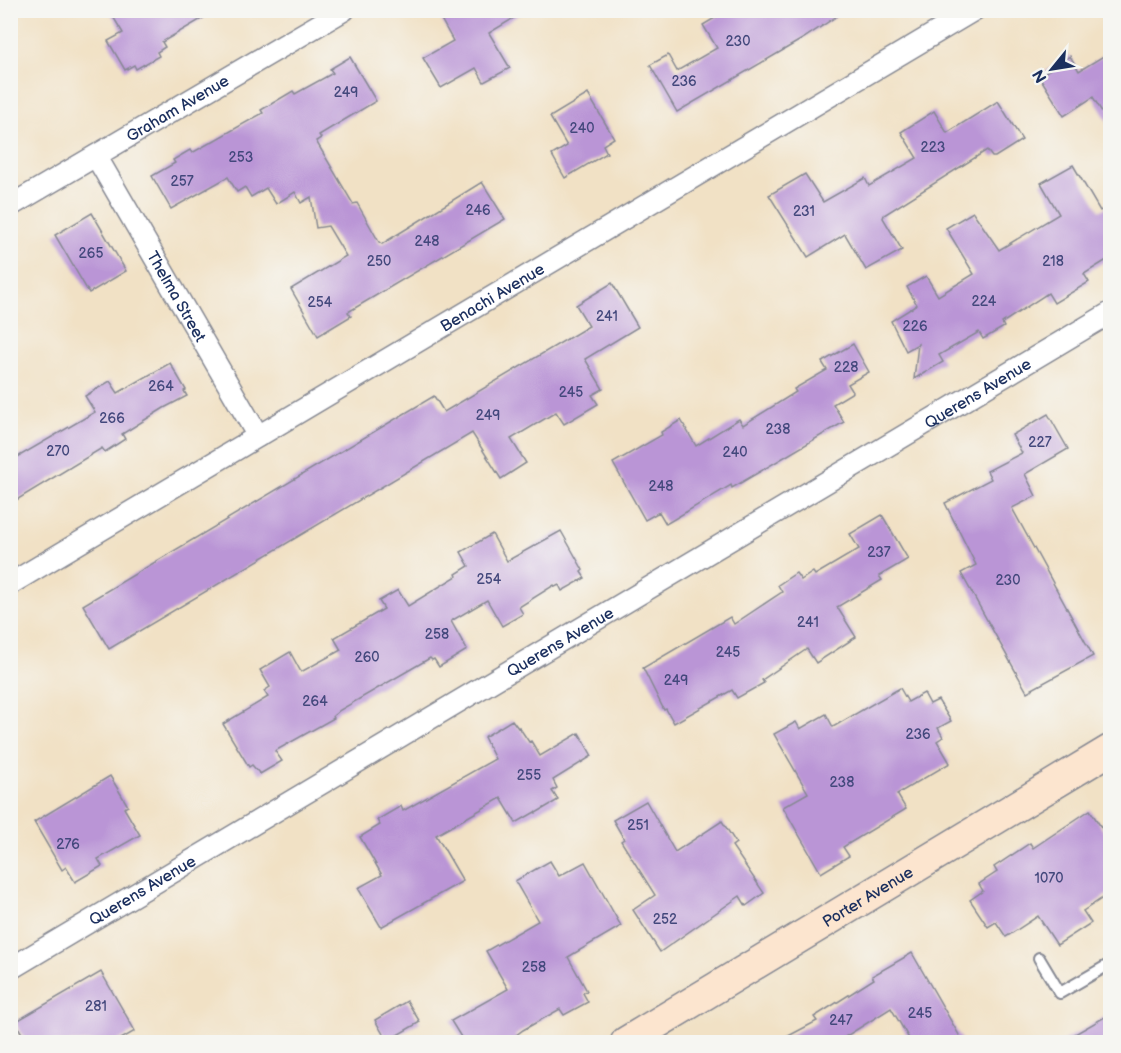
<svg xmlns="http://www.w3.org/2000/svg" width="1121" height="1053" viewBox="0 0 1121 1053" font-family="'Balsamiq Sans',sans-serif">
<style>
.building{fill:#ba95d6}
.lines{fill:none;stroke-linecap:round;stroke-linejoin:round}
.service-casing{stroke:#868892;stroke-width:14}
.minor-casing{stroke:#868892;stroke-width:24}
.secondary-casing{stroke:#868892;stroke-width:33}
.service{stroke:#fff;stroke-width:10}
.minor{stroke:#fff;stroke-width:21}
.secondary{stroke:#fce5cf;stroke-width:30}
.labels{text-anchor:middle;stroke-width:5;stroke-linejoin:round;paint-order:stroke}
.number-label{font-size:14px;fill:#43487c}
.street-label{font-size:16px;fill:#1b2f5e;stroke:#f6f6f2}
</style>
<rect width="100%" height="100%" fill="#f6f6f2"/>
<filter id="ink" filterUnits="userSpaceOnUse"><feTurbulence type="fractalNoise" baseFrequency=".0167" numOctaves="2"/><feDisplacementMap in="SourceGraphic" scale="12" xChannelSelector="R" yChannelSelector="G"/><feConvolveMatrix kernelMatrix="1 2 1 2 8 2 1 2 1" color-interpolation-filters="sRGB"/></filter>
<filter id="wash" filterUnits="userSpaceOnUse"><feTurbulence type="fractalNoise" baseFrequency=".008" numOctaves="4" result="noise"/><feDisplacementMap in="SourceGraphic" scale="24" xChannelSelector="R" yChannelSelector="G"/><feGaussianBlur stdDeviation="1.35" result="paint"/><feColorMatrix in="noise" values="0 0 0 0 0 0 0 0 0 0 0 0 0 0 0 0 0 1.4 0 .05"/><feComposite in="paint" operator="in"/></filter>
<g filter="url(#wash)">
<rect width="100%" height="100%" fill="#f1e1c5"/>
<g id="blocks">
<g class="building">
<polygon points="109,10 217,10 162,42 165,47 157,52 159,56 136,69 134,65 125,70 108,41 123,33"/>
<polygon points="436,10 527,10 489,33 510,68 484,82 476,68 441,88 423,58 453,41"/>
<polygon points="728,10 846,10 804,38 677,112 650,65 668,55 677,71 717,48 703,25"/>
<polygon points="1110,52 1110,125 1093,97 1064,116 1039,76 1070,56 1079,71"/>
<polygon points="350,57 376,101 319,135 321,138 316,141 353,204 357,203 379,242 382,244 482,182 505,219 348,312 351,316 318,336 291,289 346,256 328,226 316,228 311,197 301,203 295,192 276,204 266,188 251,197 245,187 237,192 228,177 171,209 152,176 175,163 173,160 190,150 192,153 263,113 261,110 293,91 295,94 333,73 330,69"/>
<polygon points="588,94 614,138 603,145 607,153 565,178 552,155 567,146 550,117"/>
<polygon points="998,101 1022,140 995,157 992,157 987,150 884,215 883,218 902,250 866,270 845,234 808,257 769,195 805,174 823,202 865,178 869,186 917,158 901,132 934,111 947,133"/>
<polygon points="1073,165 1100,211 1110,204 1110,258 1084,274 1089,282 1054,303 1048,293 1002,323 1004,327 983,339 979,332 939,355 943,362 914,379 918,344 906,351 891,321 917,305 907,287 926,276 938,296 974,274 946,228 973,212 999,250 1059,214 1041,183"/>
<polygon points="92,213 126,271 89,293 55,235"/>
<polygon points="612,283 638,327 585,359 603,389 592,395 598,404 564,424 556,412 511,439 526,463 501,479 472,433 109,649 83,605 434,396 444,412 589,326 576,305"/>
<polygon points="853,344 869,372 848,384 853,392 833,404 844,422 732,488 731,485 666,524 659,512 645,520 613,463 662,435 661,432 681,420 696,446 739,419 743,425 796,392 794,389 827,370 822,362"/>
<polygon points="170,363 186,390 184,391 187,396 164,408 122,434 125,439 105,452 102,448 10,504 10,448 16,458 95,412 85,396 110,381 118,393"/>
<polygon points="1048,414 1068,449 1025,474 1036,496 1012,508 1093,656 1027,692 961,573 976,565 945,503 991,479 987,471 1022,453 1012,435"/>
<polygon points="882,515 908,559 879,576 882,580 837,607 856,637 816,663 807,649 762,680 764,683 737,698 732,690 674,723 666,709 664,710 643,668 730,617 734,624 782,592 778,585 796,573 801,580 813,572 815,575 859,549 850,534"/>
<polygon points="561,531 583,570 581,572 585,578 562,591 559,585 555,587 554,585 519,607 523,614 502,626 487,600 451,621 467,650 439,667 434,659 432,660 430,658 340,710 333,716 334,718 275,751 282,761 260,774 252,765 249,767 223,724 268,697 264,691 270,687 260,670 290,652 301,672 341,650 334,638 384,609 379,601 398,590 408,606 457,576 456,574 469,566 461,552 492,534 507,561"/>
<polygon points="900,688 908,702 924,693 930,704 938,700 951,721 938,728 943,737 937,741 950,763 897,794 906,809 843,847 849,856 821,873 783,807 808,793 774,734 796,722 800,729 826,714 833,727"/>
<polygon points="512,720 518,728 519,727 529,742 531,741 540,756 579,733 592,756 553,780 557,788 552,791 558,800 536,813 535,812 516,823 501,798 436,835 463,881 381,927 358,888 382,875 360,837 380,825 377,820 401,806 403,811 495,759 484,737"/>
<polygon points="110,776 128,806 124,808 140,835 98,859 102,866 75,882 66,867 62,870 34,822"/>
<polygon points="646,801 675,852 722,821 736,843 732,846 764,893 746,906 740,896 660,952 633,910 655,895 621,841 624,839 613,820"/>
<polygon points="1090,810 1110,841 1110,893 1083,911 1091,923 1057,945 1038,916 1006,937 996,922 988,927 970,900 983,891 979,884 997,872 994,867 1030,843 1033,848"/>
<polygon points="550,861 559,876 585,862 621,926 568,957 587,991 583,993 588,1002 564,1015 560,1009 523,1030 515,1036 519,1042 464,1042 451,1021 508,989 486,951 538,921 515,881"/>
<polygon points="912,953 963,1042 911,1042 891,1008 837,1042 777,1042 817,1021 814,1017 874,979 872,976"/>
<polygon points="101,972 135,1031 116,1042 27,1042 15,1022"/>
<polygon points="407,1001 420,1022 387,1041 375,1020"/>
<polygon points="1110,1014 1110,1042 1061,1042"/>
</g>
</g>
</g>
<g filter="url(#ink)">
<use href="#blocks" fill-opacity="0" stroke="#868892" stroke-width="1.5"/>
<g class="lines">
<g class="service-casing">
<polyline id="service" points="1039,958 1060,993 1110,964"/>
</g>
<g class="minor-casing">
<g id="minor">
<path id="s1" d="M 96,156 L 258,436"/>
<path id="s2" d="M 10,206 L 344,10"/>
<path id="s3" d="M 10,584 L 974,10"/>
<path id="s4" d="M 10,969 C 376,749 745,534 1110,313"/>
</g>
</g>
<g class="secondary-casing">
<g id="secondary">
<path id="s5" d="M 626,1042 L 1110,750"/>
</g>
</g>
<use href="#service" class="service"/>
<use href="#minor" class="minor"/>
<use href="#secondary" class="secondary"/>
</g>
</g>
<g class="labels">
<g class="number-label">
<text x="738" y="46">230</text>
<text x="684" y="86">236</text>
<text x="346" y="97">249</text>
<text x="582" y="133">240</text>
<text x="933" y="152">223</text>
<text x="241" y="162">253</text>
<text x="182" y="186">257</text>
<text x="478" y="215">246</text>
<text x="804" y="216">231</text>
<text x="427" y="246">248</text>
<text x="91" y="258">265</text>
<text x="379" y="266">250</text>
<text x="1053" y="266">218</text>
<text x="984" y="306">224</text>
<text x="320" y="307">254</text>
<text x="607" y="321">241</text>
<text x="915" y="331">226</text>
<text x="846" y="372">228</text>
<text x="161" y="391">264</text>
<text x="571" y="397">245</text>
<text x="488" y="420">249</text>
<text x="112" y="423">266</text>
<text x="778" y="434">238</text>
<text x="1040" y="447">227</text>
<text x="58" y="456">270</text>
<text x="735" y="457">240</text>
<text x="661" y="491">248</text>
<text x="879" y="557">237</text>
<text x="489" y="584">254</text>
<text x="1008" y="585">230</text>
<text x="808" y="627">241</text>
<text x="437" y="639">258</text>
<text x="728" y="657">245</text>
<text x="367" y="662">260</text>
<text x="676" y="685">249</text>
<text x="315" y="706">264</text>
<text x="918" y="739">236</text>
<text x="529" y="780">255</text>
<text x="842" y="787">238</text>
<text x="638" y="830">251</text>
<text x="68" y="849">276</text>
<text x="1049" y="883">1070</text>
<text x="665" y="924">252</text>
<text x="534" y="972">258</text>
<text x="96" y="1011">281</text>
<text x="920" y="1018">245</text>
<text x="841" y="1025">247</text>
</g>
<g class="street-label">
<text dy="6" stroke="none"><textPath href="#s2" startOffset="194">Graham Avenue</textPath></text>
<text dy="6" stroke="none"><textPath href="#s1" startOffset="162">Thelma Street</textPath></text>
<text dy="6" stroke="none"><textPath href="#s3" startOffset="561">Benachi Avenue</textPath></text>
<text dy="6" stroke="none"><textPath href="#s4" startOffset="1126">Querens Avenue</textPath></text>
<text dy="6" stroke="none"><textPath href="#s4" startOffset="640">Querens Avenue</textPath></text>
<text dy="6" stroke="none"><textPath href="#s4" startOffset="154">Querens Avenue</textPath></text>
<text dy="6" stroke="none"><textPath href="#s5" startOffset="282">Porter Avenue</textPath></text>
</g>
</g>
<rect width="1121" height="1053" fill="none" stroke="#f6f6f2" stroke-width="36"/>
<g transform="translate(1052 69) rotate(240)" stroke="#f6f6f2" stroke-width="4.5" paint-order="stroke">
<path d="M0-4.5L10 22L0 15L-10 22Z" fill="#1b2f5e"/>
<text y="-9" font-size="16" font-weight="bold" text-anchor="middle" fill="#1b2f5e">N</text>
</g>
</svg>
